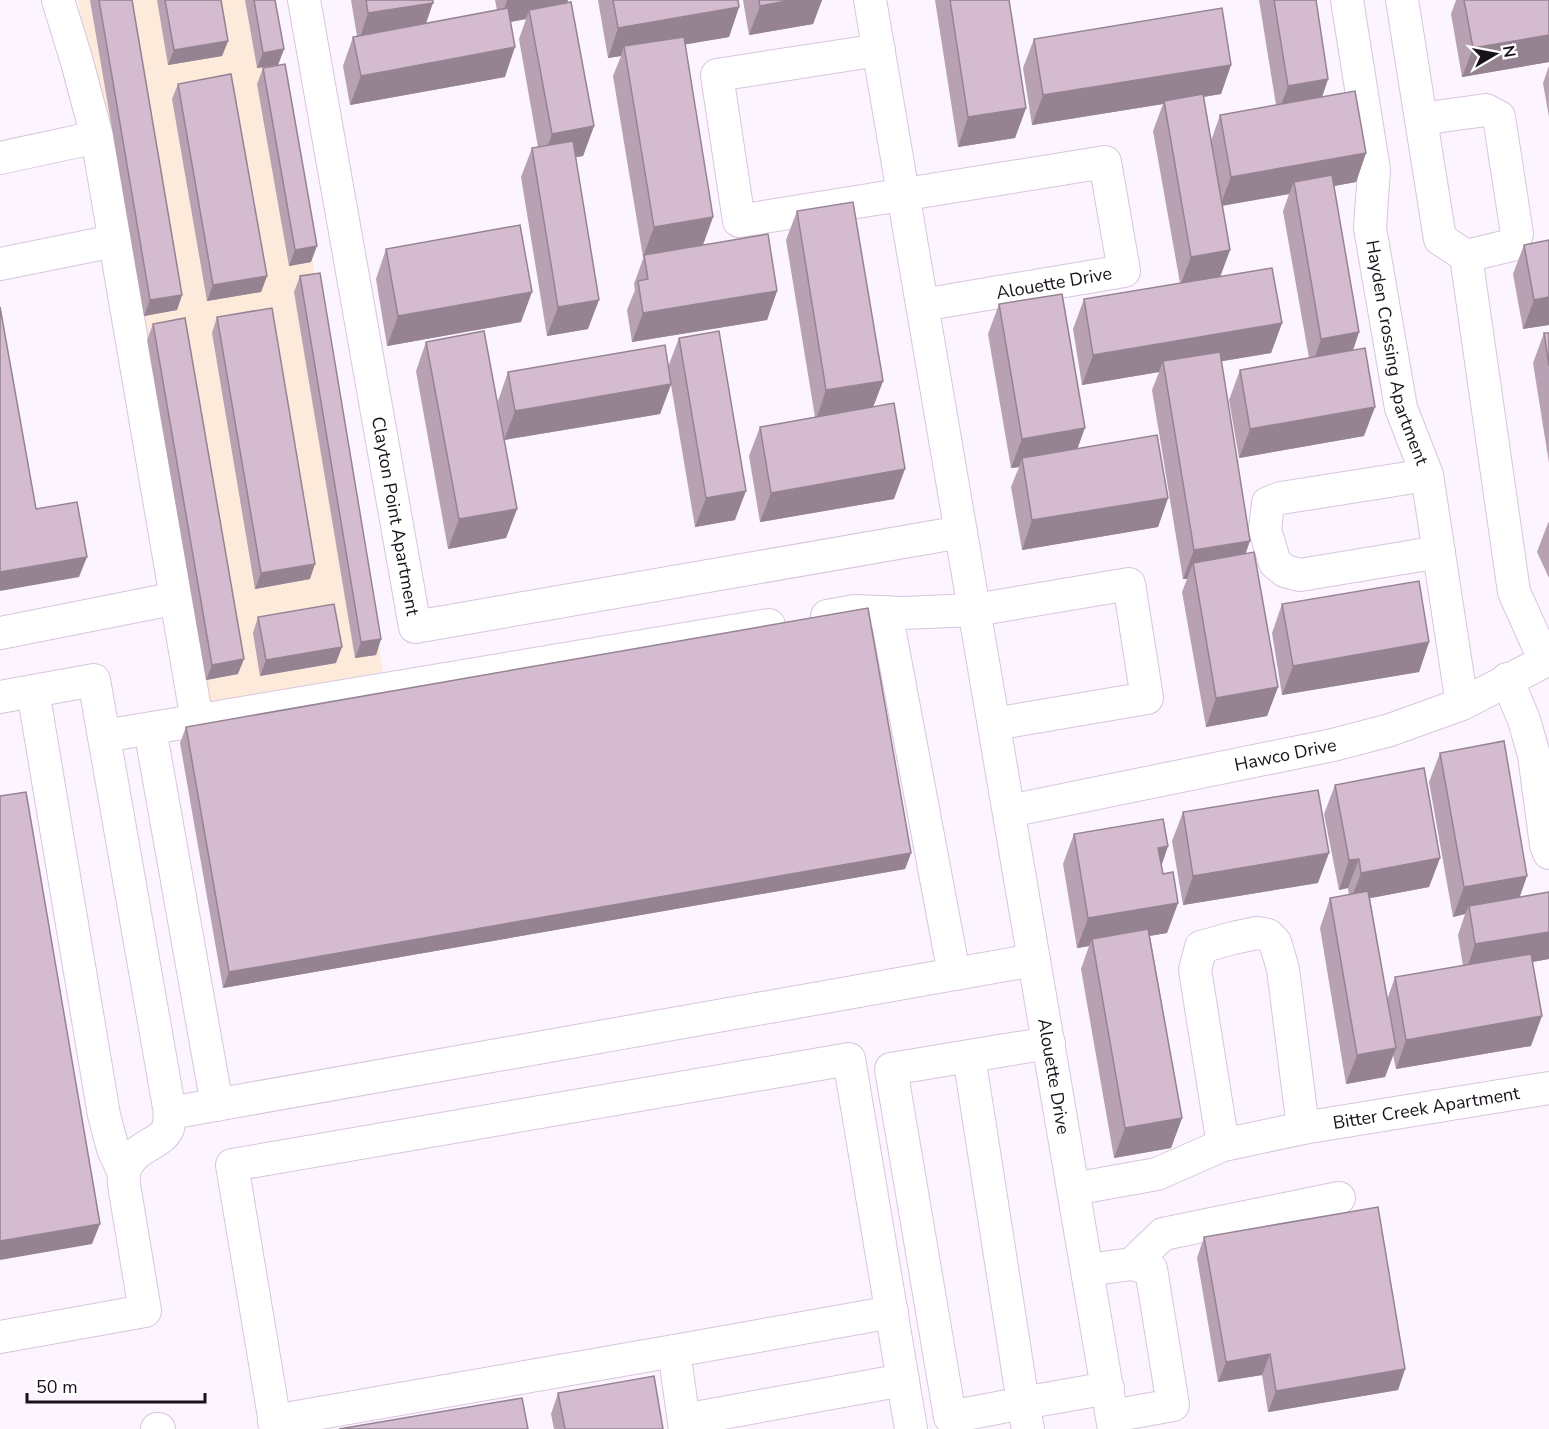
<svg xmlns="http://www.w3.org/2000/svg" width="1549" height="1429" viewBox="0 0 1549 1429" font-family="'Nunito Sans',sans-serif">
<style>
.commercial{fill:#fdeada}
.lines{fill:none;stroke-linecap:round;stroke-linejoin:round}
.minor-casing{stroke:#d8c5de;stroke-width:34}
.minor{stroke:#fff;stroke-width:32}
.wall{fill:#b7a1b3}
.shaded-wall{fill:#958392}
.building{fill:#d5bbd0;stroke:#958392;stroke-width:1.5}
.labels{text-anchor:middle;stroke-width:5;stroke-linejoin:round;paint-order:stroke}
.street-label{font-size:18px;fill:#19121b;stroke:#fff}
</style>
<rect width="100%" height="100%" fill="#fcf4ff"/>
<polygon class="commercial" points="78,0 268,0 383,672 201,704"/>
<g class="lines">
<g class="minor-casing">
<g id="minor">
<polyline points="58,0 77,62 97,137 197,721"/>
<path id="s1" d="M 304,0 L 415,627 L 961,532"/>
<path id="s2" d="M 870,0 L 1114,1429"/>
<path id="s3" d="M 1347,0 L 1374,170 L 1370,228 L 1401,408 L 1427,475 L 1462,704"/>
<polyline points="1402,0 1440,239 1466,256 1514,592 1545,661"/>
<polyline points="879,50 717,75 739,221 1105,162 1124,271 922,305"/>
<polyline points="1421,119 1486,110 1499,117 1517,234 1512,245 1466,256"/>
<polyline points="0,158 97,137"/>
<polyline points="0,264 114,241"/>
<polyline points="1427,475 1281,498 1268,503 1265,530 1275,563 1285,571 1300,575 1439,552"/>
<polyline points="886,612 954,974"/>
<polyline points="827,616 855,611 903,613 975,610 1129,584 1147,698 994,724"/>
<polyline points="0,633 177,598"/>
<polyline points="1507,679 1524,720 1534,755 1546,845 1549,853"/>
<polyline points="33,691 104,1115 113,1149 124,1173"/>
<polyline points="0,697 94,680 170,1113 1034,960"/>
<polyline points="150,729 217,1105"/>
<polyline points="104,736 769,625"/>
<path id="s4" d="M 1009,811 L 1333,745 L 1390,730 L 1462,704 L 1549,659"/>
<polyline points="969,1056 891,1069 950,1417 1023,1403 969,1056 1049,1043"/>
<polyline points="1223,1145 1195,970 1201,947 1233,938 1257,933 1268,935 1275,942 1283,969 1303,1128"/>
<path id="s5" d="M 1073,1189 L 1157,1174 L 1223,1145 L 1303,1128 L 1549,1088"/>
<polyline points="1132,1264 1163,1234 1339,1198"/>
<polyline points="1087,1270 1132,1264 1151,1269 1173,1405 1112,1416"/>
<path d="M 0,1337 L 145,1311 L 125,1191 C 124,1185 123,1177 124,1172 C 131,1146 162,1145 168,1128 C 170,1124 169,1117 170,1113"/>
<polyline points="684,1420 903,1380"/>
<polyline points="274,1421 674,1351"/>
<polyline points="157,1429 159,1429"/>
<polyline points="276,1429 232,1165 849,1059 911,1429"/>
<polyline points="685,1429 674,1351 892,1312"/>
<polyline points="1028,1429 1023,1403 1108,1388"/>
</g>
</g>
<use href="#minor" class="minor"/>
</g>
<g class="wall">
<polygon points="90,0 132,0 182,295 177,310 144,316"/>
<polygon points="157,0 221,0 228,41 222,56 168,65"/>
<polygon points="245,0 275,0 284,49 278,65 257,68"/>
<polygon points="351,0 433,0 426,23 497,10 495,0 568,0 567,3 594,126 583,156 576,157 588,329 547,336 521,177 532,148 538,147 519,39 526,19 511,22 505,77 350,105 343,66 353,37 357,36"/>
<polygon points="598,0 738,0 739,7 729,37 685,44 713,217 703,245 777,291 767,320 632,342 627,310 635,290 634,284 644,256 643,257 613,76 621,56 608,58"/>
<polygon points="743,0 822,0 813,24 749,35"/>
<polygon points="935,0 1009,0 1026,108 1015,138 958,147"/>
<polygon points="1259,0 1316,0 1328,79 1322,97 1366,153 1356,182 1334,186 1359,332 1353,350 1364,436 1239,458 1229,400 1240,370 1309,358 1283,211 1289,194 1222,206 1230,250 1220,276 1282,323 1271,353 1221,361 1246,553 1278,687 1267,716 1206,727 1182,592 1187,579 1183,579 1152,390 1159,372 1082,385 1073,329 1084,299 1180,283 1153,131 1163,104 1032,125 1023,68 1034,39 1231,65 1221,94 1203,97 1211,141 1220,115 1276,105"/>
<polygon points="1456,0 1549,0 1549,62 1462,77 1451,14"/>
<polygon points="1549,66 1549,117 1543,83"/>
<polygon points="263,68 311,262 289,266 257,84"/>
<polygon points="178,84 267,276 261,292 207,301 172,99"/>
<polygon points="797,211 883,381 873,407 894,499 760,522 749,456 760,427 815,417 786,240"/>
<polygon points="1549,240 1549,325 1523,329 1513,274 1524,245"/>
<polygon points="386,249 521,322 387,346 376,279"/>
<polygon points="300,276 381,639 376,655 355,658 294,292"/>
<polygon points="999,304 1078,448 1168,498 1158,527 1022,550 1011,487 1019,467 1011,468 988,334"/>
<polygon points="217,317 310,579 255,589 212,333"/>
<polygon points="153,324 238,674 206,680 147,340"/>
<polygon points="1544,333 1549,333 1549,463 1533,363"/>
<polygon points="679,338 735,520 695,527 671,385 660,414 504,440 498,401 508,372 668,367"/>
<polygon points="426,342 517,509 506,538 448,549 416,371"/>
<polygon points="1549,522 1549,578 1537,552 1548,523"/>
<polygon points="1282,604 1429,642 1419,672 1282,695 1272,633"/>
<polygon points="258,617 336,663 260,676 253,633"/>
<polygon points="186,727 911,853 905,869 223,988 180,743"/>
<polygon points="1440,753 1520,897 1549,959 1532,962 1531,1046 1396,1069 1393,1055 1385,1077 1346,1084 1320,928 1330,898 1349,895 1348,888 1339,890 1324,814 1335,785 1440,858 1429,887 1370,898 1387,1000 1395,977 1463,966 1458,935 1465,914 1453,917 1429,782"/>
<polygon points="1183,812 1318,883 1183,905 1172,841"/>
<polygon points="1074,834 1168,846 1161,866 1163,874 1178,903 1167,933 1150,936 1182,1118 1171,1148 1114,1158 1081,969 1089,946 1077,948 1063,864"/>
<polygon points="1204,1237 1405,1369 1398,1390 1268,1412 1262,1375 1218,1382 1197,1258"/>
<polygon points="558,1393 663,1429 554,1429 551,1414"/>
</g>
<g class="shaded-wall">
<polygon points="507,0 568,0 564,12 529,10 526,19 499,24"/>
<polygon points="792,0 822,0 813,24 749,35 760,6"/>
<polygon points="433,3 423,32 358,43 368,13"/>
<polygon points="739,7 729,37 625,55 624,46 621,56 608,58 618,28"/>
<polygon points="1549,35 1549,62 1462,77 1473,48"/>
<polygon points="228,41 222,56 168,65 174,50"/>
<polygon points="515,47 505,77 350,105 361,76"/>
<polygon points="284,49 278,65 257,68 263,53"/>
<polygon points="1231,65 1221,94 1165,103 1164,101 1163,104 1032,125 1043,95"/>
<polygon points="1328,79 1318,109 1277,116 1288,86"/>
<polygon points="1026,108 1015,138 958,147 968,117"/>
<polygon points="594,126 583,156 541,163 552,134"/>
<polygon points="1366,153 1356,182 1296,193 1294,182 1289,194 1220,206 1231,177"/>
<polygon points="713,217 702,247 643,257 654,227"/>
<polygon points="317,246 311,262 289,266 295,250"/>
<polygon points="1230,250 1219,280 1180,286 1191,257"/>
<polygon points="267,276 261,292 207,301 213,285"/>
<polygon points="777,291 767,320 632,342 643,313"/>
<polygon points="532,292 521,322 387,346 398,316"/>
<polygon points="182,295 177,310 144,316 150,300"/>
<polygon points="1549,297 1549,325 1523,329 1534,300"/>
<polygon points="599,300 588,329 547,336 558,307"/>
<polygon points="1282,323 1271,353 1164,371 1163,361 1159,372 1082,385 1093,355"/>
<polygon points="1359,332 1349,362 1311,369 1321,339"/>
<polygon points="883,381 872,410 816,420 826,390"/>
<polygon points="671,384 660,414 504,440 515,411"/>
<polygon points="1375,407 1364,436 1239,458 1250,429"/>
<polygon points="1085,428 1074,458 1022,458 1019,467 1011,468 1022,439"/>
<polygon points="905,469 894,499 760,522 771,493"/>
<polygon points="746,491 735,520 695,527 706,498"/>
<polygon points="1168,498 1158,527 1022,550 1032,520"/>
<polygon points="517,509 506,538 448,549 459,519"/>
<polygon points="1250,541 1240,570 1193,563 1187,579 1183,579 1194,550"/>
<polygon points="87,557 79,577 0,591 0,572"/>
<polygon points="315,564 310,579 255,589 261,573"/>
<polygon points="381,639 376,655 355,658 361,642"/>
<polygon points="1429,642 1419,672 1282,695 1293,666"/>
<polygon points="342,647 336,663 260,676 266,660"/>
<polygon points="244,659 238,674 206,680 212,665"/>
<polygon points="1278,687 1267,716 1206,727 1216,698"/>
<polygon points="1168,846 1158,876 1158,848"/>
<polygon points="911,853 905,869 223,988 229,972"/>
<polygon points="1329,853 1318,883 1183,905 1193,876"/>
<polygon points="1440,858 1429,887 1350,902 1361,873"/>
<polygon points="1359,859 1348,888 1339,890 1349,860"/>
<polygon points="1527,876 1517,905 1469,906 1465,914 1453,917 1464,887"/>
<polygon points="1178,903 1167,933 1093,945 1092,939 1089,946 1077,948 1088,918"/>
<polygon points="1549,932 1549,959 1465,974 1475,944"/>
<polygon points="1542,1016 1531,1046 1396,1069 1406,1040"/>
<polygon points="1396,1048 1385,1077 1346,1084 1357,1055"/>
<polygon points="1182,1118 1171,1148 1114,1158 1125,1128"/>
<polygon points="100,1224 92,1244 0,1260 0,1241"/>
<polygon points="1270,1354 1262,1375 1218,1382 1226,1362"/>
<polygon points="1405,1369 1398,1390 1268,1412 1276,1391"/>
</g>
<g class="building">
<polygon points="99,0 132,0 182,295 150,300"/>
<polygon points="165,0 221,0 228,41 174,50"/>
<polygon points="254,0 275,0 284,49 263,53"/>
<polygon points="366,0 433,0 433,3 368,13"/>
<polygon points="613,0 738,0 739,7 618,28"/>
<polygon points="759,0 792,0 760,6"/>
<polygon points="950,0 1009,0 1026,108 968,117"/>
<polygon points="1274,0 1316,0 1328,79 1288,86"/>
<polygon points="1464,0 1549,0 1549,35 1473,48"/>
<polygon points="571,2 594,126 552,134 529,10"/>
<polygon points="508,8 515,47 361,76 353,37"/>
<polygon points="1222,8 1231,65 1043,95 1034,39"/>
<polygon points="684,37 713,217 654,227 624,46"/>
<polygon points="285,64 317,246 295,250 263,68"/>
<polygon points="231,74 267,276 213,285 178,84"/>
<polygon points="1355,91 1366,153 1231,177 1220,115"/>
<polygon points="1203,94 1230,250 1191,257 1164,101"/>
<polygon points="573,141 599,300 558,307 532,148"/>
<polygon points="1332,175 1359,332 1321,339 1294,182"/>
<polygon points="853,202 883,381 826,390 797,211"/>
<polygon points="520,225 532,292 398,316 386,249"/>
<polygon points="768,234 777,291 643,313 638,281 648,279 644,255"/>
<polygon points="1549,240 1549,297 1534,300 1524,245"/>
<polygon points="1272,268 1282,323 1093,355 1084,299"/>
<polygon points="320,273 381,639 361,642 300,276"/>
<polygon points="1062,294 1085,428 1022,439 999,304"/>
<polygon points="0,307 36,509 77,502 87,557 0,572"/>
<polygon points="272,308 315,564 261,573 217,317"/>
<polygon points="185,318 244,659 212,665 153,324"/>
<polygon points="484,331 517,509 459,519 426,342"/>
<polygon points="719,331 746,491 706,498 679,338"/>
<polygon points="1544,333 1549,333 1549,366"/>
<polygon points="665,345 671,384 515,411 508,372"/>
<polygon points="1365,348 1375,407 1250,429 1240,370"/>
<polygon points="1220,352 1250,541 1194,550 1163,361"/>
<polygon points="894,403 905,469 771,493 760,427"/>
<polygon points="1157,435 1168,498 1032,520 1022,458"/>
<polygon points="1254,552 1278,687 1216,698 1193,563"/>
<polygon points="1419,581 1429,642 1293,666 1282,604"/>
<polygon points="334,604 342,647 266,660 258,617"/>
<polygon points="868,608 911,853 229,972 186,727"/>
<polygon points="1504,741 1527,876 1464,887 1440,753"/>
<polygon points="1424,768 1440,858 1361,873 1359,859 1349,860 1335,785"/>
<polygon points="1318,790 1329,853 1193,876 1183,812"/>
<polygon points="26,792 100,1224 0,1241 0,796"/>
<polygon points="1163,819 1168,846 1158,848 1163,874 1173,872 1178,903 1088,918 1074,834"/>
<polygon points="1368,891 1396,1048 1357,1055 1330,898"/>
<polygon points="1549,892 1549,932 1475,944 1469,906"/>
<polygon points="1148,929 1182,1118 1125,1128 1092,939"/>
<polygon points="1531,954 1542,1016 1406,1040 1395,977"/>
<polygon points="1378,1207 1405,1369 1276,1391 1270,1354 1226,1362 1204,1237"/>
<polygon points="654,1376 663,1429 565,1429 558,1393"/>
<polygon points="522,1398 528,1429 339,1429"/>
</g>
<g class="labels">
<g class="street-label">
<text transform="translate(1054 283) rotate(-10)" y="6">Alouette Drive</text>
<text dy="6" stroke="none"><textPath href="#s3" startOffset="358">Hayden Crossing Apartment</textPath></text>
<text dy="6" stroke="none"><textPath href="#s1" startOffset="524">Clayton Point Apartment</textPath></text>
<text dy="6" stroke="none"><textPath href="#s4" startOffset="282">Hawco Drive</textPath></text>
<text dy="6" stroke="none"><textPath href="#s2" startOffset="1092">Alouette Drive</textPath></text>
<text dy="6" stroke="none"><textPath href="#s5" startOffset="364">Bitter Creek Apartment</textPath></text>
</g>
</g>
<g transform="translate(1495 54) rotate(80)" stroke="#ffffff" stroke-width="4.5" paint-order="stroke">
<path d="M0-4.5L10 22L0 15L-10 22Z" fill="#19121b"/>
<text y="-9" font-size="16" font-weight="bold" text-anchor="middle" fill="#19121b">N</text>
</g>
<path d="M27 1393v9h178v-9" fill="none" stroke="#19121b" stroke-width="3"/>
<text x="36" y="1393" font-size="18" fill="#19121b" stroke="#ffffff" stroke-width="4.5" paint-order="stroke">50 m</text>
</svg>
